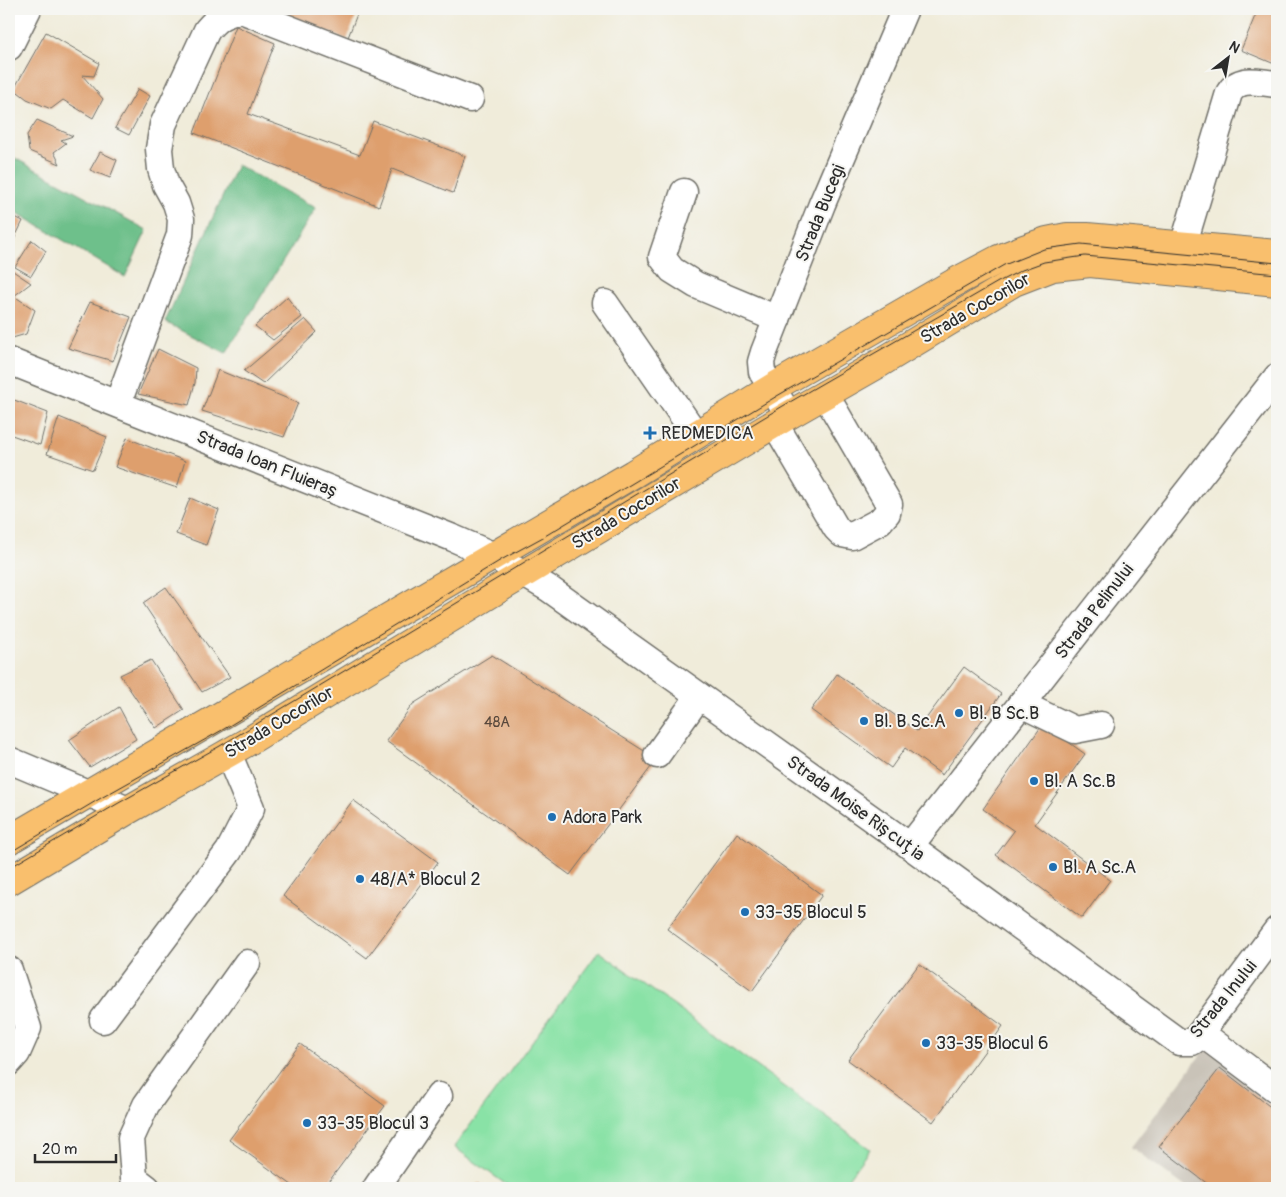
<svg xmlns="http://www.w3.org/2000/svg" width="1286" height="1197" viewBox="0 0 1286 1197" font-family="Pangolin,sans-serif">
<style>
.industrial{fill:#c9c3b8}
.green{fill:#89e2a6;stroke:#5a8668}
.forest{fill:#6ec08b;stroke:#4c765b}
.building{fill:#de9f6d}
.lines{fill:none;stroke-linecap:round;stroke-linejoin:round}
.minor-casing{stroke:#706f68;stroke-width:29}
.major-casing{stroke:#706f68;stroke-width:30}
.minor{stroke:#fff;stroke-width:26}
.major{stroke:#f9bf6d;stroke-width:28}
.tram{stroke:#2b2b2b;stroke-width:1}
.poi-dot{fill:#1f6fb2;stroke:#f6f6f2;stroke-width:2}
.labels{text-anchor:middle;stroke-width:4;stroke-linejoin:round;paint-order:stroke}
.number-label{font-size:15px;fill:#58483c}
.street-label{font-size:18px;fill:#2b2b2b;stroke:#f6f6f2}
.poi-label{font-size:18px;fill:#2b2b2b;stroke:#f6f6f2;text-anchor:start}
</style>
<rect width="100%" height="100%" fill="#f6f6f2"/>
<filter id="ink" filterUnits="userSpaceOnUse"><feTurbulence type="fractalNoise" baseFrequency=".02" numOctaves="2"/><feDisplacementMap in="SourceGraphic" scale="10" xChannelSelector="R" yChannelSelector="G"/><feConvolveMatrix kernelMatrix="1 2 1 2 8 2 1 2 1" color-interpolation-filters="sRGB"/></filter>
<filter id="wash" filterUnits="userSpaceOnUse"><feTurbulence type="fractalNoise" baseFrequency=".0096" numOctaves="4" result="noise"/><feDisplacementMap in="SourceGraphic" scale="20" xChannelSelector="R" yChannelSelector="G"/><feGaussianBlur stdDeviation="1.12" result="paint"/><feColorMatrix in="noise" values="0 0 0 0 0 0 0 0 0 0 0 0 0 0 0 0 0 1.4 0 .05"/><feComposite in="paint" operator="in"/></filter>
<g filter="url(#wash)">
<rect width="100%" height="100%" fill="#f0ecda"/>
<polygon class="industrial" points="1218,1032 1277,1077 1277,1188 1187,1188 1131,1147"/>
<polygon class="green" points="599,951 870,1149 841,1188 511,1188 454,1147"/>
<g class="forest">
<polygon points="11,156 147,230 125,277 9,208 9,161"/>
<polygon points="237,165 316,208 226,353 165,322"/>
</g>
<g id="blocks">
<g class="building">
<polygon points="272,9 359,9 347,40"/>
<polygon points="1258,9 1277,9 1277,65 1241,50"/>
<polygon points="236,26 275,43 248,114 360,155 373,121 465,156 453,193 392,169 379,206 194,133"/>
<polygon points="46,32 99,63 94,76 82,75 103,99 93,118 63,100 51,109 27,99 14,89"/>
<polygon points="138,89 150,96 129,135 115,128"/>
<polygon points="37,120 73,136 61,140 66,143 54,152 60,164 29,151 27,135"/>
<polygon points="100,152 117,160 110,178 90,170"/>
<polygon points="9,214 23,221 9,250"/>
<polygon points="32,240 46,251 31,276 15,267"/>
<polygon points="13,271 31,283 14,296 35,310 26,334 9,339 9,276"/>
<polygon points="287,297 302,317 273,340 255,326"/>
<polygon points="90,302 131,317 113,361 68,348"/>
<polygon points="305,319 317,332 263,384 244,371"/>
<polygon points="158,349 196,368 195,383 189,405 138,394"/>
<polygon points="218,370 298,403 284,437 202,411"/>
<polygon points="9,398 48,413 40,445 9,434"/>
<polygon points="59,417 107,437 93,470 47,454"/>
<polygon points="127,438 185,461 177,488 115,467"/>
<polygon points="190,498 219,510 206,545 176,534"/>
<polygon points="166,587 230,677 202,692 143,603"/>
<polygon points="492,655 657,759 570,875 386,741 413,704"/>
<polygon points="151,660 184,710 156,728 120,675"/>
<polygon points="964,667 1001,694 942,775 905,748 891,768 811,710 837,674 917,731"/>
<polygon points="119,707 136,739 90,767 69,740"/>
<polygon points="1043,724 1085,754 1035,824 1110,880 1082,918 996,855 1014,831 983,809"/>
<polygon points="353,800 438,862 367,958 283,896"/>
<polygon points="737,833 822,895 752,991 667,929"/>
<polygon points="919,964 1003,1026 933,1122 848,1060"/>
<polygon points="300,1044 385,1106 324,1188 296,1188 229,1140"/>
<polygon points="1220,1068 1277,1112 1277,1188 1213,1188 1159,1147"/>
<polygon points="479,1183 486,1188 475,1188"/>
</g>
</g>
</g>
<g filter="url(#ink)">
<use href="#blocks" fill-opacity="0" stroke="#706f68" stroke-width="1"/>
<g class="lines">
<g class="minor-casing">
<g id="minor">
<polyline points="241,10 470,99"/>
<polyline points="9,47 28,9"/>
<polyline points="684,192 662,257 672,270 696,285 777,319"/>
<path d="M 1177,266 L 1229,93 C 1240,75 1259,83 1277,84"/>
<polyline points="605,303 696,435"/>
<polyline points="9,361 453,538 492,555 548,588 910,846 1179,1042 1192,1042 1196,1039 1277,930"/>
<path d="M 118,403 L 180,235 L 181,219 L 176,203 L 166,185 L 161,169 L 159,149 L 163,125 L 207,30 C 221,14 224,16 241,9"/>
<polyline points="789,415 762,372 761,362 764,352 822,204 905,9"/>
<polyline points="775,424 836,528 842,534 852,536 880,521 887,513 889,504 825,394"/>
<polyline points="1021,704 1075,730 1101,725"/>
<polyline points="657,755 699,696"/>
<polyline points="9,760 128,810"/>
<polyline points="910,846 1277,377"/>
<polyline points="9,970 28,1028 17,1053 9,1062"/>
<polyline points="103,1020 229,851 251,808 228,753"/>
<polyline points="1201,1033 1277,1090"/>
<polyline points="147,1188 134,1178 131,1138 146,1105 247,963"/>
<polyline points="376,1188 439,1096"/>
</g>
</g>
<g class="major-casing">
<g id="major">
<polyline points="9,840 633,474 772,388 961,279 999,259 1024,249 1047,241 1067,237 1087,237 1277,254"/>
<polyline points="9,881 128,810 244,744 495,591 789,415 880,363 1014,282 1053,267 1090,263 1277,282"/>
</g>
</g>
<use href="#minor" class="minor"/>
<use href="#major" class="major"/>
<g class="tram">
<polyline points="9,853 101,798 224,729 501,560 545,536 777,396 1004,265 1044,249 1081,244 1277,263"/>
<polyline points="9,868 117,804 220,746 783,406 998,282 1022,270 1044,262 1085,256 1277,274"/>
</g>
</g>
</g>
<g class="poi-dot">
<path d="M647.5 425.5h5v5h5v5h-5v5h-5v-5h-5v-5h5z"/>
<circle cx="959" cy="713" r="5"/>
<circle cx="864" cy="721" r="5"/>
<circle cx="1034" cy="781" r="5"/>
<circle cx="552" cy="817" r="5"/>
<circle cx="1053" cy="867" r="5"/>
<circle cx="360" cy="879" r="5"/>
<circle cx="745" cy="912" r="5"/>
<circle cx="926" cy="1043" r="5"/>
<circle cx="307" cy="1123" r="5"/>
</g>
<g class="labels">
<g class="number-label">
<text x="497" y="727">48A</text>
</g>
<g class="street-label">
<text transform="translate(820 213) rotate(-68)" y="6">Strada Bucegi</text>
<text transform="translate(975 308) rotate(-30)" y="6">Strada Cocorilor</text>
<text transform="translate(268 464) rotate(22)" y="6">Strada Ioan Fluieraș</text>
<text transform="translate(626 513) rotate(-31)" y="6">Strada Cocorilor</text>
<text transform="translate(1094 611) rotate(-52)" y="6">Strada Pelinului</text>
<text transform="translate(279 722) rotate(-31)" y="6">Strada Cocorilor</text>
<text transform="translate(856 808) rotate(36)" y="6">Strada Moise Rișcuția</text>
<text transform="translate(1223 999) rotate(-51)" y="6">Strada Inului</text>
</g>
<g class="poi-label">
<text x="661" y="439">REDMEDICA</text>
<text x="969" y="719">Bl. B Sc.B</text>
<text x="874" y="727">Bl. B Sc.A</text>
<text x="1044" y="787">Bl. A Sc.B</text>
<text x="562" y="823">Adora Park</text>
<text x="1063" y="873">Bl. A Sc.A</text>
<text x="370" y="885">48/A* Blocul 2</text>
<text x="755" y="918">33-35 Blocul 5</text>
<text x="936" y="1049">33-35 Blocul 6</text>
<text x="317" y="1129">33-35 Blocul 3</text>
</g>
</g>
<rect width="1286" height="1197" fill="none" stroke="#f6f6f2" stroke-width="30"/>
<g transform="translate(1228 58) rotate(31)" stroke="#f6f6f2" stroke-width="4" paint-order="stroke">
<path d="M0-4L9 19L0 12L-9 19Z" fill="#2b2b2b"/>
<text y="-8" font-size="14" font-weight="bold" text-anchor="middle" fill="#2b2b2b">N</text>
</g>
<path d="M35 1154v8h81v-8" fill="none" stroke="#2b2b2b" stroke-width="2.5"/>
<text x="42" y="1154" font-size="15" fill="#2b2b2b" stroke="#f6f6f2" stroke-width="4" paint-order="stroke">20 m</text>
</svg>
